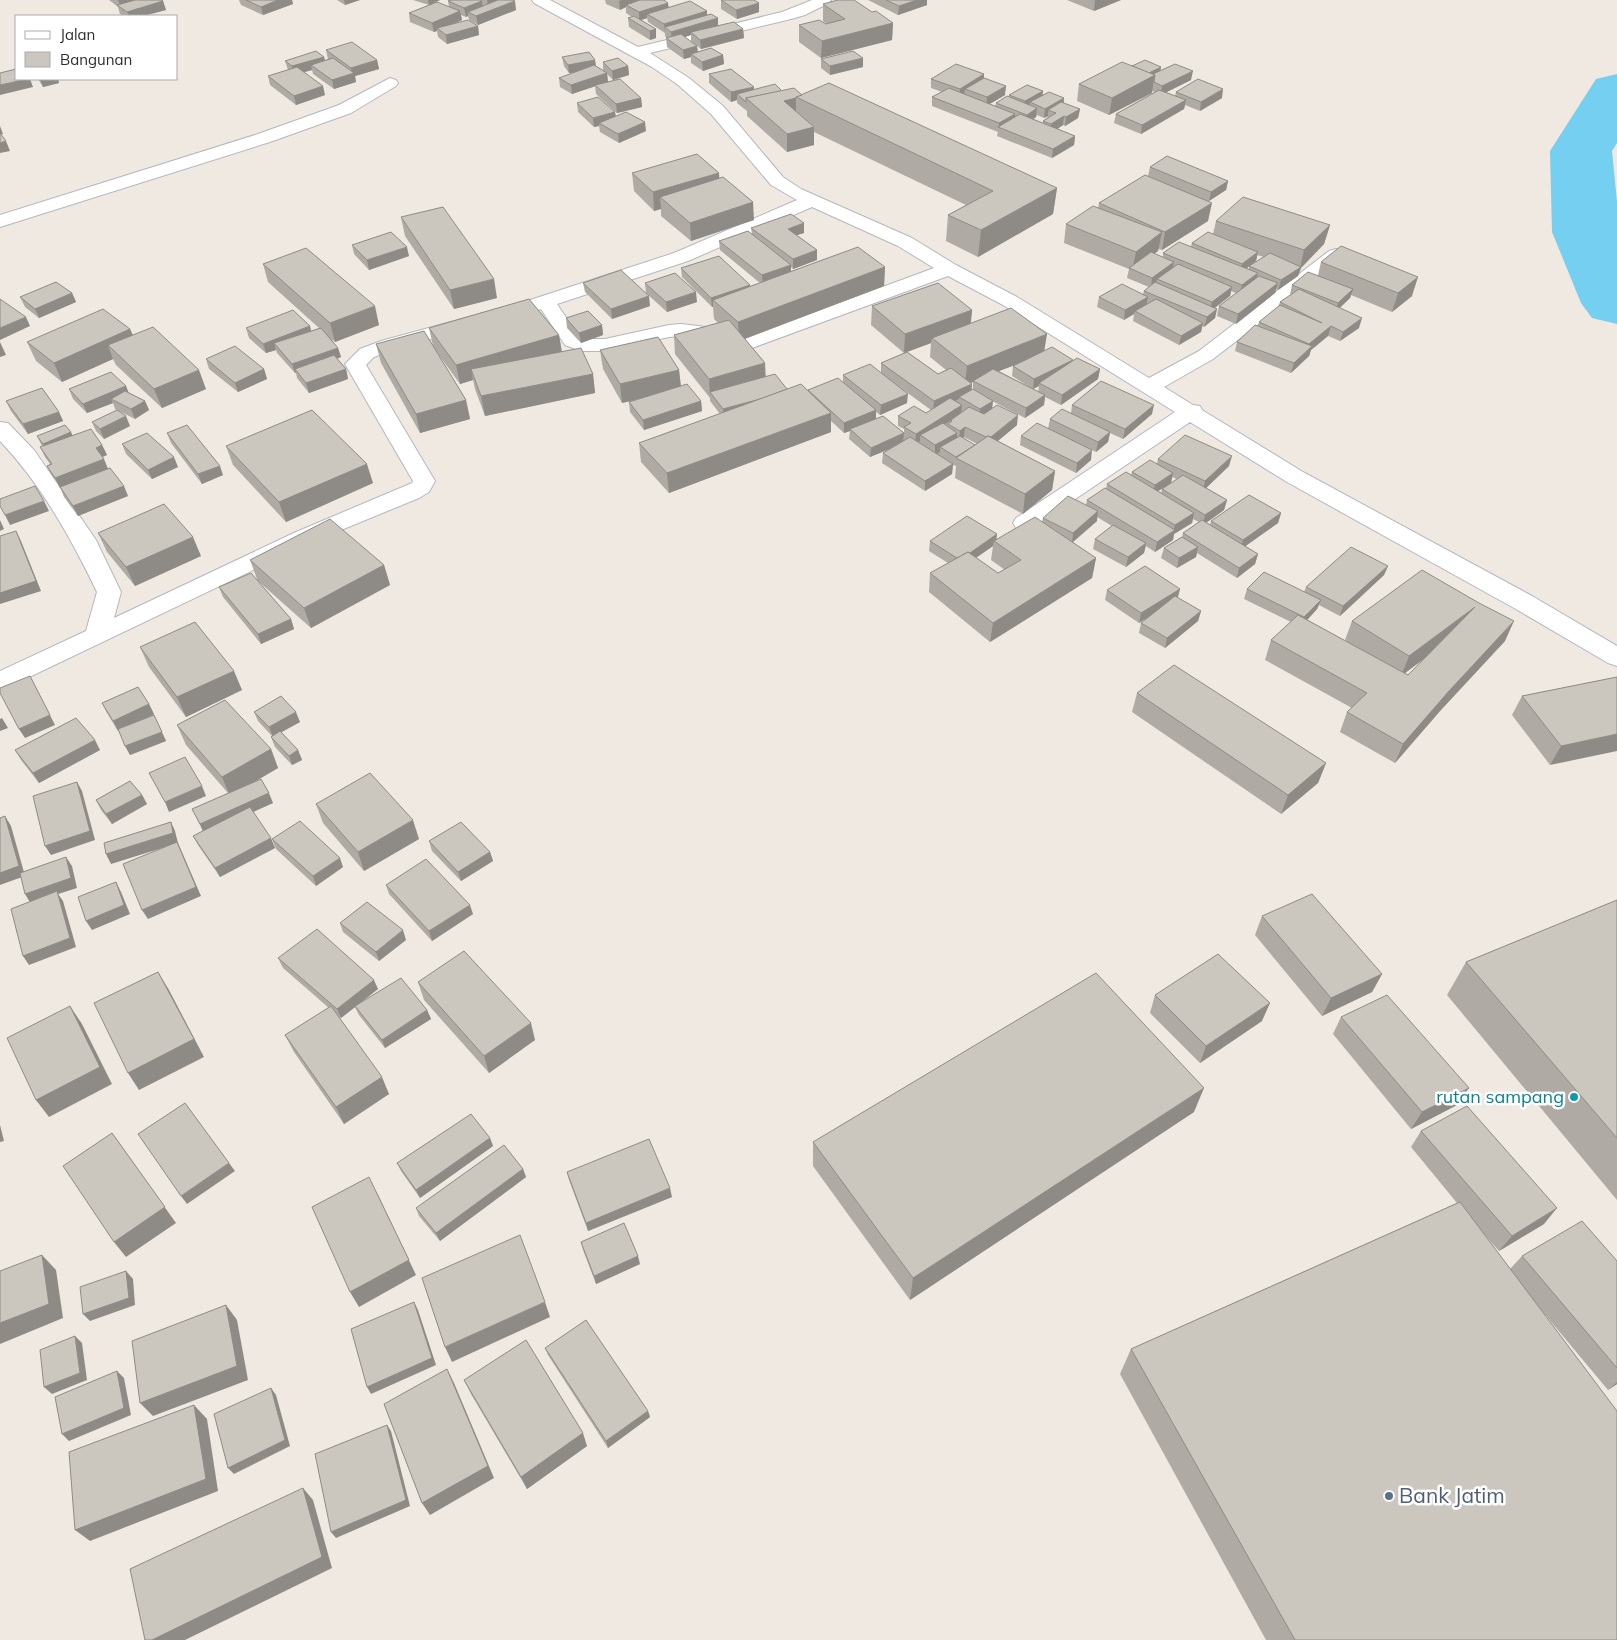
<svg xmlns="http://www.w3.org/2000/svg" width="1617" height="1640" viewBox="0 0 1617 1640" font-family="Mulish,sans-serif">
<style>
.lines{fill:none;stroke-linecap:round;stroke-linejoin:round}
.river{fill:#75cff0;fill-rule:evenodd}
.minor-casing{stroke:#b4b7c1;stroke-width:2}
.minor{fill:#fff;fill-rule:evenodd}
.wall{fill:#afaba4;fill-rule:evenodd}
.shaded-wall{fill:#8e8b86}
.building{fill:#cbc7bf;stroke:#8e8b86}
.culture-dot{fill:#0f9aa8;stroke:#fff;stroke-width:2}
.service-dot{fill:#5c6f8a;stroke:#fff;stroke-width:2}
.labels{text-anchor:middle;stroke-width:5;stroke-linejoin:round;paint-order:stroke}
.culture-label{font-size:18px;fill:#0d838f;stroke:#fff;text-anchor:end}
.near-service-label{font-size:21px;fill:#4e5e75;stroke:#fff;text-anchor:start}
</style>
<rect width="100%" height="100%" fill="#efe9e1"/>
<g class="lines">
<polygon class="river" points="1617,74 1617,143 1612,151 1617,202 1617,324 1592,318 1581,303 1552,232 1550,151 1596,79"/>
<g class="minor-casing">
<g id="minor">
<path d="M 532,0 L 550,0 L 638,47 L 782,12 L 812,0 L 831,0 L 829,3 L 805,15 L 791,19 L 650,53 L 689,78 L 723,106 L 783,177 L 801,189 L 912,238 L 956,265 L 1017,297 L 1149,378 L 1199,351 L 1329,251 L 1336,249 L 1343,251 L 1345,255 L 1343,259 L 1213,359 L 1164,387 L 1193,405 L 1200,406 L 1202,410 L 1303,472 L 1532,596 L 1617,646 L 1617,666 L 1608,663 L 1514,608 L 1287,482 L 1190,422 L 1032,528 L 1024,530 L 1016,528 L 1013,523 L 1016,518 L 1175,412 L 1003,305 L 948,276 L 752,348 L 706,339 L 681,336 L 669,337 L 605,351 L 581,351 L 565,345 L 541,309 L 395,349 L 374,357 L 366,365 L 435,481 L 429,492 L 419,498 L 312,542 L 0,691 L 0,671 L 86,631 L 97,592 C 71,538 41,484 0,441 L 0,422 L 8,423 L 34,450 L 96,540 L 121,592 L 114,618 L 296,532 L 412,483 L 413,481 L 345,364 L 360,349 L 381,341 L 524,302 L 674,253 L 797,200 L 771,185 L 711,114 L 677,84 L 652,67 L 534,3 ZM 812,207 L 898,246 L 934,268 L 750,336 L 706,327 L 681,324 L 669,325 L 605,339 L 592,339 L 579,337 L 557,304 L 688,261 Z"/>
<polygon points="390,78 396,80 398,83 396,86 351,113 270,142 0,227 0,215 258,134 339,105"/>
</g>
</g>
<use href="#minor" class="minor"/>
</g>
<g class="wall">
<polygon points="109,0 162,0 163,1 166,10 143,16 124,16 120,14 118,7"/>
<polygon points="239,0 292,0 293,4 263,15 241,5"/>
<polygon points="337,0 360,0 345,5"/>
<polygon points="413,0 440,0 432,4 449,7 448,1 452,0 513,0 516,10 478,25 469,20 468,16 466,17 461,15 462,20 454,24 478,26 479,35 447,44 438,37 437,31 434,32 410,22 409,13 429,5"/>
<polygon points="605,0 664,0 669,7 707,11 707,15 718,18 718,25 743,29 744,38 701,49 691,41 691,35 685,37 697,46 698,52 723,55 724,64 703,71 691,63 691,57 684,59 667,47 666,38 667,38 665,36 665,33 648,22 647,18 641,20 656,29 656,38 650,40 629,27 628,18 632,17 626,13 626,7 620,10 606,4"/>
<polygon points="721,0 759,3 759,12 737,19 721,9"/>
<polygon points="868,0 927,0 927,5 898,15"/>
<polygon points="1067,0 1121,0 1094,11"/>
<polygon points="823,4 872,12 893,23 892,40 821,58 799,42 799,25 827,24 823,21"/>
<polygon points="326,50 377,60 379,69 355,76 356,82 334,89 313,74 312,70 304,72 325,95 296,105 270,85 268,76 288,70 285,61 324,57 325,60 328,59"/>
<polygon points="562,57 595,60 596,66 603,71 603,62 628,66 629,75 613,80 607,74 608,82 641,98 642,107 617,113 596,94 595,86 572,94 560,87 559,78 572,73 569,73 564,66"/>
<polygon points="821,59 863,67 830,75 821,68"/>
<polygon points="1132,66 1161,71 1191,80 1166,92 1175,96 1176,92 1222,98 1200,111 1185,105 1184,109 1141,134 1114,123 1116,114 1155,92 1152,91 1152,93 1109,115 1077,101 1079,84"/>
<polygon points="709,74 754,90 782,91 802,95 1057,188 1053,214 978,257 946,241 948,215 966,205 814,132 814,145 787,152 747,116 747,111 737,103 737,100 731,102 709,83"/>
<path d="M 984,78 L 1005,95 L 990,104 L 995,106 L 996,103 L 1009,97 L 1009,95 L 1043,91 L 1042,96 L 1064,98 L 1064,103 L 1080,109 L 1078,118 L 1065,126 L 1063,125 L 1058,129 L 1075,136 L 1074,145 L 1052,158 L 997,136 L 998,132 L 932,106 L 932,97 L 942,92 L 931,88 L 931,79 ZM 1037,115 L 1044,118 L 1048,116 L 1047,118 L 1043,121 L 1043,123 L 1033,119 L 1036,117 Z"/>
<polygon points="38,79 58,79 59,83 43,87"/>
<polygon points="577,103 615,112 616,116 646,131 619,143 600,132 599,126 594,127 578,112"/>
<path d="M 1150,167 L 1228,181 L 1226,190 L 1209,201 L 1208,221 L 1162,250 L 1158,249 L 1158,251 L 1154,254 L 1163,257 L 1163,253 L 1191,246 L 1192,243 L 1213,234 L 1216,221 L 1330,225 L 1324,244 L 1301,268 L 1298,276 L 1278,290 L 1276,289 L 1275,293 L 1236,324 L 1217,316 L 1219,306 L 1236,293 L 1231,291 L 1230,296 L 1215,308 L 1217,309 L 1215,318 L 1204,327 L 1202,326 L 1201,332 L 1179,345 L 1133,321 L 1134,314 L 1124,320 L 1097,307 L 1099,297 L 1143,294 L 1144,291 L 1149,287 L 1127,278 L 1129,269 L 1064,243 L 1066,224 L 1098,208 L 1099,203 L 1148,176 ZM 1257,255 L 1264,257 L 1249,266 L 1249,269 L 1247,268 L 1256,261 Z"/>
<polygon points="632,173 719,173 719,178 754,220 691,241 661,216 661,209 654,211 634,191"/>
<polygon points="401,217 497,298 454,309 405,236"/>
<path d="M 751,228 L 804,233 L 796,235 L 817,250 L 817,260 L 793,269 L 791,267 L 791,271 L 885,267 L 884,286 L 745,339 L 765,363 L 765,376 L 787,389 L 808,390 L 843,382 L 843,375 L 881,373 L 881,363 L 904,353 L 871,325 L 872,306 L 972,310 L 971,323 L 1073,361 L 1100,369 L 1098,379 L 1061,405 L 1045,397 L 1044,405 L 1025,418 L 992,401 L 992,409 L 1017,425 L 998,441 L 1055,471 L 1052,490 L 1023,514 L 955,478 L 956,466 L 953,465 L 952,474 L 925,491 L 882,463 L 883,453 L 888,450 L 870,457 L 849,439 L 850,431 L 844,433 L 831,421 L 831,432 L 669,493 L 641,462 L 639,443 L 720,414 L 710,401 L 710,398 L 675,354 L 674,335 L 718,323 L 714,319 L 713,307 L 712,307 L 682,277 L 681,268 L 750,285 L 750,286 L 760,283 L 720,250 L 719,241 L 752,234 ZM 931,343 L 930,357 L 946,370 L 938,374 L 907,352 ZM 1013,366 L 1012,376 L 1031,388 L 999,371 ZM 883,375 L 931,410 L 926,413 L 898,416 L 898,426 L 904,429 L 904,433 L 876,418 L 876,412 L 880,415 L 907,403 ZM 973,382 L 973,389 L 972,389 L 971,383 ZM 1039,386 L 1038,392 L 1033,389 ZM 964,437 L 977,444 L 975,445 L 963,438 Z"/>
<polygon points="352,245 409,256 369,270 354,254"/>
<polygon points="1321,262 1412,296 1392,312 1351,295 1350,298 1340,308 1359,328 1340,341 1328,336 1311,350 1309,356 1291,373 1235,351 1237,342 1258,326 1259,322 1278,307 1280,302 1290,295 1292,285 1318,275"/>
<polygon points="263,264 379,325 335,342 331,339 338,348 341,357 337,359 346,369 348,379 309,393 297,378 296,373 295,373 277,353 276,350 266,353 249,338 246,328 310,326 311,331 319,328 268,282"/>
<polygon points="583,283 650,306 612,319 585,292"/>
<polygon points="645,283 697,302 667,312 646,293"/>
<polygon points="72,293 76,302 39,318 25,307 20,297"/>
<polygon points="566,318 602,325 603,335 581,343 567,328"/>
<polygon points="429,328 559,335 562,352 593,374 595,393 485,416 475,389 473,380 460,384 436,351 466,400 470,419 420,433 381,363 376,344 433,346"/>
<polygon points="130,329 133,335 206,389 162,408 116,365 113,359 62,382 36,361 27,342"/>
<polygon points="600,350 679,370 681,386 701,401 702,411 644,430 630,412 629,402 638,399 622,403 603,369"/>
<polygon points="206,359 264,369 267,379 238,392 209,369"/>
<polygon points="126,386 128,392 145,401 149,410 135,419 115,409 113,403 87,413 73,399 69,389"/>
<polygon points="6,401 59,412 63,421 28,434 11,411"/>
<polygon points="1072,405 1152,414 1123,439 1110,433 1108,442 1096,452 1048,429 1050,419 1071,413"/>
<polygon points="92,422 130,426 104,439 96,431"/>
<polygon points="71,432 72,435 102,445 107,455 102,457 108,469 128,496 78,516 64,497 60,487 52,475 47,466 50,464 45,457 40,447 42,446 37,436"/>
<polygon points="167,433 223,475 202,484 171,443"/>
<polygon points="1021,436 1091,460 1076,473 1020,445"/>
<polygon points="122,444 178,467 152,479 126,454"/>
<polygon points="226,446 373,483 286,522 233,465"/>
<path d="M 1158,459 L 1229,466 L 1206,488 L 1227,500 L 1224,510 L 1206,523 L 1210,525 L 1211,521 L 1281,513 L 1278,523 L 1245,546 L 1258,554 L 1255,564 L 1237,578 L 1197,553 L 1196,557 L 1177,568 L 1161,558 L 1164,548 L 1182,537 L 1183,533 L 1199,522 L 1193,519 L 1192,523 L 1174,534 L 1173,540 L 1155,552 L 1146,546 L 1144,553 L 1126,567 L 1093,549 L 1095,539 L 1112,526 L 1097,517 L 1097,521 L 1072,542 L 1096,558 L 1092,578 L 990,642 L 929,592 L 930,573 L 948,563 L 929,551 L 930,541 L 997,534 L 996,539 L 1042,522 L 1043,518 L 1086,505 L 1087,500 L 1106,489 L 1107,484 L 1131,475 L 1132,472 L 1157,463 ZM 1172,477 L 1177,479 L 1162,489 L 1161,493 L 1158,491 L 1171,483 ZM 993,546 L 991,560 L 1005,570 L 998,573 L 976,558 Z"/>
<polygon points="98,533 201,556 135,586 107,552"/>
<polygon points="250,560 384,565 390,585 311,628 258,581 291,619 294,629 261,644 223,597 219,587 257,579"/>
<path d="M 1388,566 L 1384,575 L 1340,616 L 1319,605 L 1317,609 L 1307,620 L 1351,644 L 1345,640 L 1352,621 L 1505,641 L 1440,711 L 1395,763 L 1340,732 L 1347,712 L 1352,708 L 1265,660 L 1271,640 L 1291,622 L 1244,599 L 1247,589 L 1304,592 L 1306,587 ZM 1427,657 L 1408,675 L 1405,673 Z"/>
<polygon points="1180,589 1178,598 1201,611 1198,621 1165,648 1139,633 1141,623 1149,617 1139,623 1105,600 1107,590"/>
<polygon points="140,647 242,690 186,717 149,667"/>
<polygon points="1617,677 1550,765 1512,715 1522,696"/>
<polygon points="1137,693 1326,763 1318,783 1281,814 1132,712"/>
<polygon points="102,703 149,704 166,741 130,755 119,730 118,731 107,713"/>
<polygon points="254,712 300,722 281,732 298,750 302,760 292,765 275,747 271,737 272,736 258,721"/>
<polygon points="177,725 271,749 278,768 256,781 273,803 253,812 275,848 220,877 198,845 193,836 203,831 192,809 228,793 186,745"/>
<polygon points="15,750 100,750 39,783 21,760"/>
<polygon points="142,795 147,804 112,824 101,810 96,800"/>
<polygon points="316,804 419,839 364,871 323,823"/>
<polygon points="272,839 343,867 316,886 276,849"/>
<polygon points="429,841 490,852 493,861 461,881 432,851"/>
<polygon points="386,885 473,914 432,941 389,894"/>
<polygon points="1617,900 1617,1200 1447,995 1466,962"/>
<polygon points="1262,916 1382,974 1372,992 1322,1016 1255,935"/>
<polygon points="340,923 406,940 379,961 343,932"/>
<polygon points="278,958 378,989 359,1004 427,1010 431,1019 385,1048 359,1015 355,1007 341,1018 339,1017 389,1094 344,1124 294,1052 285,1035 329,1008 283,968"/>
<polygon points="418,982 535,1040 489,1073 424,1000"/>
<polygon points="1155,995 1262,1021 1200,1063 1150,1013"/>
<polygon points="1341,1017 1457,1105 1411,1129 1333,1034"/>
<polygon points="1194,1112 910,1300 813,1166 813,1142"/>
<polygon points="1421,1131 1544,1224 1499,1251 1483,1233 1510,1269 1522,1256 1617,1261 1617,1384 1608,1390 1542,1311 1617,1640 1266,1640 1120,1374 1131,1349 1457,1203 1411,1147"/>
<polygon points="490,1138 493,1146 420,1198 401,1171 397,1163"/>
<polygon points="523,1169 526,1177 440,1241 419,1216 416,1208"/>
<polygon points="567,1172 672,1197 588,1231 569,1180"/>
<polygon points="581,1242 640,1264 596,1284 583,1250"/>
<polygon points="545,1348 648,1411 650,1417 608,1448 548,1355"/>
<polygon points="464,1380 587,1446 527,1489 471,1394"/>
</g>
<g class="shaded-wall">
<polygon points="118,0 159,0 121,7"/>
<polygon points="278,0 292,0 293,4 263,15 261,7"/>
<polygon points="344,0 360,0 345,5"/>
<polygon points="428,0 440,0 429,5"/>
<polygon points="487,0 504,0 488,7"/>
<polygon points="622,0 645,0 626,5 626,7 620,10 619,1"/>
<polygon points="917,0 927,0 927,5 898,15 899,6"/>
<polygon points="1095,0 1121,0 1094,11"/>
<polygon points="163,1 166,10 143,16 129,16 127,12"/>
<polygon points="482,1 483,10 468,12 468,16 466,17 464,8"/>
<polygon points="515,1 516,10 478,25 476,16"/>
<polygon points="668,3 669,11 647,14 647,18 639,21 639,12"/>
<polygon points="759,3 759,12 737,19 736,10"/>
<polygon points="460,11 462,20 439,30 437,28 437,31 434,32 432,23"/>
<polygon points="707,11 707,20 665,27 665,33 664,24"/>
<polygon points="718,18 718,27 691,32 691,35 672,41 671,32"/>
<polygon points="893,23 892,40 821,58 822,41"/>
<polygon points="478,26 479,35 447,44 446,35"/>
<polygon points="656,29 656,38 650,40 650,31"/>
<polygon points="743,29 744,38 701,49 700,40"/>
<polygon points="697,46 698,55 691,54 691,57 684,59 683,50"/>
<polygon points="723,55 724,64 703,71 702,62"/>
<polygon points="324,57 326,65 311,65 312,70 294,75 292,66"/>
<polygon points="863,58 863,67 830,75 830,66"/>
<polygon points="377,60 379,69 355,76 356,82 334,89 332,80 352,74 351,68"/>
<polygon points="595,60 596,69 569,73 568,65"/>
<polygon points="628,66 629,75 613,80 612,71"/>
<polygon points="1161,67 1160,76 1154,78 1152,93 1109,115 1112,98 1141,77"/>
<polygon points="1193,71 1191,80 1161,95 1162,86"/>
<polygon points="607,73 608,82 572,94 571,85"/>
<polygon points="984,74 984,83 965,89 964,95 959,98 960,89"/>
<polygon points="28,79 30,79 33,87 0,95 0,85"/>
<polygon points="40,79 58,79 59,83 43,87"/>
<polygon points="323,86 325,95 296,105 294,96"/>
<polygon points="1006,86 1005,95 986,106 987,97"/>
<polygon points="754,87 754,96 737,94 737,100 731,102 731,92"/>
<polygon points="1223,89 1222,98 1200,111 1201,102"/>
<polygon points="1043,91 1042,100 1030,102 1029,107 1024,110 1025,101"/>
<polygon points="787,95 796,98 796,116 760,111"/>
<polygon points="641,98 642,107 617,113 616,104"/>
<polygon points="1064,98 1063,107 1048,110 1048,116 1044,118 1045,109"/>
<polygon points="1186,100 1184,109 1141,134 1142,125"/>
<polygon points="1037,108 1036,117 1026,124 1027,115"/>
<polygon points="1080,109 1078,118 1065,126 1066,117"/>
<polygon points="615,112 616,121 599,123 599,126 594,127 593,118"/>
<polygon points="1015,114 1015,123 999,127 999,123"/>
<polygon points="1064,116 1063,125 1050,133 1051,124"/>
<polygon points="645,122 646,131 619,143 618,134"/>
<polygon points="0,126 3,134 0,135"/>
<polygon points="814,127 814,145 787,152 787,134"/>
<polygon points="1075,136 1074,145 1052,158 1053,149"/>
<polygon points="6,141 10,151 0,153 0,143"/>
<polygon points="719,173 720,191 660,197 661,209 654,211 653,192"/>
<polygon points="1228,181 1226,190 1209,201 1211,192"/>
<polygon points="1057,188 1053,214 978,257 981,230"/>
<polygon points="753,202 754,220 691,241 690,223"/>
<polygon points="1212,203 1208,221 1162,250 1165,232"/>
<polygon points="804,223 804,233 788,238 788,229"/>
<polygon points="1330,225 1324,244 1301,268 1298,276 1278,290 1281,280 1300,268 1304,250"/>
<polygon points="1162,232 1158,251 1132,270 1136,252"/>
<polygon points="407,247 409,256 369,270 367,260"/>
<polygon points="817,250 817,260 793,269 793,259"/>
<polygon points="1258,252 1256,261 1240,273 1242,264"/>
<polygon points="1174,262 1172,271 1157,279 1156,283 1151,287 1152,278"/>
<polygon points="791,265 791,274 763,285 762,275"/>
<polygon points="885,267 884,286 739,341 738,322"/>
<polygon points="1258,273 1256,282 1240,295 1242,285"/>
<polygon points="1418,277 1412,296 1392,312 1398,293"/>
<polygon points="494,279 497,298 454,309 450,290"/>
<polygon points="1278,283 1275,293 1236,324 1238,314"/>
<polygon points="750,285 750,295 713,300 713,307 712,307 711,298"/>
<polygon points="1232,287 1230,296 1209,312 1212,302"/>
<polygon points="1353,289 1350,298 1335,312 1338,303"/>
<polygon points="696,292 697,302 667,312 666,302"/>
<polygon points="72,293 76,302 39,318 35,309"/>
<polygon points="649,296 650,306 612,319 611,309"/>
<polygon points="1148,297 1146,307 1135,311 1134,314 1124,320 1125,310"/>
<polygon points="375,306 379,325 335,342 330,323"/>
<polygon points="1217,309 1215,318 1204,327 1207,317"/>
<polygon points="972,310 970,329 932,338 931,343 904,353 905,334"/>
<polygon points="26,317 30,326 0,340 0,328"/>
<polygon points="1362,318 1359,328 1340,341 1343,332"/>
<polygon points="1203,323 1201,332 1179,345 1181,336"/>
<polygon points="602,325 603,335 581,343 579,333"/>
<polygon points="310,326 312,336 274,343 276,350 266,353 263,344"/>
<polygon points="1331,326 1328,336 1311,350 1309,356 1291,373 1294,363 1307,351 1309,344"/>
<polygon points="130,329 138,348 108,345 113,359 62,382 54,363"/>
<polygon points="1047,334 1044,353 974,381 973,381 973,382 965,385 967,366"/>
<polygon points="559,335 562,354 471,369 473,380 460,384 456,365"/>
<polygon points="0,342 6,355 0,357"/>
<polygon points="338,348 341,357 298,372 295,369 296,373 295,373 292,364"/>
<polygon points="1073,360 1071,369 1039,383 1039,386 1033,389 1034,379"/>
<polygon points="765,363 766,382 710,392 710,398 709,379"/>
<polygon points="264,369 267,379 238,392 235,383"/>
<polygon points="346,369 348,379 309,393 306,383"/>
<polygon points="1100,369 1098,379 1061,405 1062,395"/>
<polygon points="199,370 206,389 162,408 154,389"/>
<polygon points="679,370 681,389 622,403 620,384"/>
<polygon points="593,374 595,393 485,416 481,396"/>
<polygon points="972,384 971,393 959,397 959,399 933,411 934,401"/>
<polygon points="126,386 130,396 111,399 113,403 87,413 83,404"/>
<polygon points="788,391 723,419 723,409"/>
<polygon points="908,394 907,403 880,415 881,405"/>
<polygon points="1045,395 1044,405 1025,418 1026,408"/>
<polygon points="466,400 470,419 420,433 416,414"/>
<polygon points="145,401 149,410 135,419 131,409"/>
<polygon points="701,401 702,411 644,430 643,420"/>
<polygon points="993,401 992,411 979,419 980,409"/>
<polygon points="962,405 961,414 951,420 950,421 924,438 920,435 920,441 915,444 916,434"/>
<polygon points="1154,405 1152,414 1123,439 1125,429"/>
<polygon points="876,410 876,420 850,429 850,431 844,433 844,423"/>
<polygon points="59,412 63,421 28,434 23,424"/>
<polygon points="831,413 831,432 669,493 667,473"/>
<polygon points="1018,415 1017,425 988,449 989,439"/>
<polygon points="126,416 130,426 104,439 100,429"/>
<polygon points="965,427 964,437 959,441 960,431"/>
<polygon points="71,432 75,442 47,453 43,444"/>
<polygon points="1110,432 1108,442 1096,452 1098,442"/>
<polygon points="904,433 903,443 870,457 871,448"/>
<polygon points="957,433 957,443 940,447 940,452 935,455 935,445"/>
<polygon points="102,445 107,455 100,458 96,448"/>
<polygon points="1092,450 1091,460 1076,473 1077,463"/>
<polygon points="1232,456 1229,466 1203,491 1205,481"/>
<polygon points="174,457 178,467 152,479 148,470"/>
<polygon points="104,459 108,469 60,488 55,478"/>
<polygon points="367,464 373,483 286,522 279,502"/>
<polygon points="953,464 952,474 925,491 925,481"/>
<polygon points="220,466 223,475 202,484 198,474"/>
<polygon points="1055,471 1052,490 1023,514 1025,494"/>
<polygon points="1173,473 1171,483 1152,495 1155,485"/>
<polygon points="124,486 128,496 78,516 73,506"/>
<polygon points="1227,500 1224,510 1203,525 1205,515"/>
<polygon points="44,501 49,511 10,525 5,515"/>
<polygon points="1098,511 1097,521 1072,543 1073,533"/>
<polygon points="1194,513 1192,523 1174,534 1173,540 1155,552 1157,542 1173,531 1175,525"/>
<polygon points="1281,513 1278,523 1240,550 1243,540"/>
<polygon points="0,520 4,529 0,531"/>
<polygon points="16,531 21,541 41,591 0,604 0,593"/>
<polygon points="997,534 996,542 994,541 993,546 958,570 959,560"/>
<polygon points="193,537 201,556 135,586 126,567"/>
<polygon points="1146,543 1144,553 1126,567 1128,557"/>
<polygon points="1198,547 1196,557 1177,568 1179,558"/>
<polygon points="1258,554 1255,564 1237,578 1239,568"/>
<polygon points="1096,558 1092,578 990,642 993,623"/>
<polygon points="384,565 390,585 311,628 304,608"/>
<polygon points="1388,566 1384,575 1340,616 1343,606"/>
<polygon points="1180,589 1177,598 1139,623 1141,613"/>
<polygon points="1321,600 1317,609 1301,627 1304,617"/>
<polygon points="1475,607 1467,626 1401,676 1409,656"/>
<polygon points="1201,611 1198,621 1165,648 1167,638"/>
<polygon points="291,619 294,629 261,644 258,634"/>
<polygon points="1514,621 1505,641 1440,711 1395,763 1403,744 1449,691"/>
<polygon points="234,671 242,690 186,717 177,697"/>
<polygon points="30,676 55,725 25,738 19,729"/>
<polygon points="149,704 154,714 118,731 113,721"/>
<polygon points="296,712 300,722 273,737 269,727"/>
<polygon points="154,715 166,741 130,755 125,746"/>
<polygon points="2,718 8,728 0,731 0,719"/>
<polygon points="1617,734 1617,751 1550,765 1561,746"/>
<polygon points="95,740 100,750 39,783 33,773"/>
<polygon points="271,749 278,768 230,796 222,777"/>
<polygon points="298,750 302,760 292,765 289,756"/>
<polygon points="1326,763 1318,783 1281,814 1288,795"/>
<polygon points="77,782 82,791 95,840 51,855 45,846"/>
<polygon points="202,786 206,796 169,812 165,802"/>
<polygon points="269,793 273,803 204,834 200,824"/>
<polygon points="142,795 147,804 112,824 106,814"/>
<polygon points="5,816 11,826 25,876 0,885 0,873"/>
<polygon points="413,820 419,839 364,871 358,852"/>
<polygon points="171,822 175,831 178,843 201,896 148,919 142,910 178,843 111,864 106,854"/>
<polygon points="271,838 275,848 220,877 215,868"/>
<polygon points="490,852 493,861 461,881 458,872"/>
<polygon points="66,857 72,866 77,888 58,894 63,901 76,947 29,965 23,956 31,904 25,894"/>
<polygon points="340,858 343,867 316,886 313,876"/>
<polygon points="116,882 121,892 130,914 92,930 86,921"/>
<polygon points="470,905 473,914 432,941 429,931"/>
<polygon points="403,930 406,940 379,961 376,952"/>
<polygon points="158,972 169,990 204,1057 139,1090 128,1073"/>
<polygon points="1382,974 1372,992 1322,1016 1331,998"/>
<polygon points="374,980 378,989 341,1018 337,1009"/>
<polygon points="1270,1003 1262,1021 1200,1063 1206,1046"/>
<polygon points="70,1006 82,1024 112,1084 49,1117 36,1100"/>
<polygon points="427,1010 431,1019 385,1048 382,1040"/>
<polygon points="531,1023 535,1040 489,1073 484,1056"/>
<polygon points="382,1077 389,1094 344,1124 336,1107"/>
<polygon points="1204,1088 1194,1112 910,1300 913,1278"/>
<polygon points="1469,1088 1457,1105 1411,1129 1422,1112"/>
<polygon points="0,1125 4,1141 0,1142"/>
<polygon points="112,1133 176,1223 126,1257 114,1242"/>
<polygon points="490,1138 493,1146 420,1198 416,1190"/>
<polygon points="229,1163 235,1171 187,1204 181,1196"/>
<polygon points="523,1169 526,1177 440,1241 436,1233"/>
<polygon points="670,1188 672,1197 588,1231 586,1223"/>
<polygon points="377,1193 416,1275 359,1307 350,1292"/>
<polygon points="1557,1208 1544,1224 1499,1251 1512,1236"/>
<polygon points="42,1255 56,1270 63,1318 0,1344 0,1323"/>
<polygon points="638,1256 640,1264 596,1284 594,1276"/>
<polygon points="126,1271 133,1279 135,1305 90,1321 83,1314"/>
<polygon points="414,1302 418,1310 436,1365 371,1394 367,1387"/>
<polygon points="545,1302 550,1317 452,1362 445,1347"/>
<polygon points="226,1305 237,1320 248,1380 153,1416 140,1403"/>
<polygon points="75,1336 82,1343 87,1380 52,1394 44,1387"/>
<polygon points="447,1369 454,1383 494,1478 430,1515 422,1503"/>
<polygon points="117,1371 124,1378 131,1415 69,1441 62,1434"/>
<polygon points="1617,1382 1617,1384 1608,1390"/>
<polygon points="271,1388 276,1395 290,1446 234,1474 228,1468"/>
<polygon points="194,1405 207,1419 218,1491 90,1541 75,1530"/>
<polygon points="648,1411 650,1417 608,1448 606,1441"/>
<polygon points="387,1425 391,1431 410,1506 336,1538 331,1532"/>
<polygon points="583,1433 587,1446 527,1489 521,1477"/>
<polygon points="303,1488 313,1500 332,1568 185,1640 152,1640"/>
</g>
<g class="building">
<polygon points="135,0 162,0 163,1 127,12 117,5"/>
<polygon points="246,0 278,0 261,7"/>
<polygon points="452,0 480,0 482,1 464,8 448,1"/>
<polygon points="498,0 513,0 515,1 476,16 468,12"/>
<polygon points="640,0 664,0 668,3 639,12 626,5"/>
<polygon points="721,0 754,0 759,3 736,10"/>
<polygon points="838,0 854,0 872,12 876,11 893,23 822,41 799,25 819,20 826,24 845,19 823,4"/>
<polygon points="886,0 917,0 899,6"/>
<polygon points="690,1 707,11 664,24 647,14"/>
<polygon points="437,2 460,11 432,23 409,13"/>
<polygon points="711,14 718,18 671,32 665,27"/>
<polygon points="634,16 656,29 650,31 628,18"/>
<polygon points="468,20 478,26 446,35 437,28"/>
<polygon points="734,22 743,29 700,40 691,32"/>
<polygon points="681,34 697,46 683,50 666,38"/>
<polygon points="352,42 377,60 351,68 326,50"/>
<polygon points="711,48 723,55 702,62 691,54"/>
<polygon points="316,51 324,57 292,66 285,61"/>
<polygon points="853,51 863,58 830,66 821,59"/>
<polygon points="589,52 595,60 568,65 562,57"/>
<polygon points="333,58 354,73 332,80 311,65"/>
<polygon points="618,58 628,66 612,71 603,62"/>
<polygon points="1145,60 1161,67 1149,73 1132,66"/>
<polygon points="1122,62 1155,75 1112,98 1079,84"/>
<polygon points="956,64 984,74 960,89 931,79"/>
<polygon points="1175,64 1193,71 1162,86 1154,82 1155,75 1153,74"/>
<polygon points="594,65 607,73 571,85 559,78"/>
<polygon points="297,67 323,86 294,96 268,76"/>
<polygon points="16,69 16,79 28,79 0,85 0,73"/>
<polygon points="731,69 754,87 731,92 709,74"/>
<polygon points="984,78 1006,86 987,97 965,89"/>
<polygon points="620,79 641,98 616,104 595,85"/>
<polygon points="1198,79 1223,89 1201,102 1176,92"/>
<polygon points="829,83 1057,188 981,230 948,215 993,191 796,97"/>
<polygon points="775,84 782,91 746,98 746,102 737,94"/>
<polygon points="1027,85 1043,91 1025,101 1009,95"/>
<polygon points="794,88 802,95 796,97 796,98 784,101 814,127 787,134 746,98"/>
<polygon points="949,88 1015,114 999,123 932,97"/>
<polygon points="1159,90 1186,100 1142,125 1116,114"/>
<polygon points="1049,92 1064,98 1045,109 1030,102"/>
<polygon points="1007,96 1037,108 1027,115 996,103"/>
<polygon points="598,97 615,112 593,118 577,103"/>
<polygon points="1061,102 1080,109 1066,117 1064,116 1051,124 1043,121 1056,113 1048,110"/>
<polygon points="626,112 645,122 618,134 599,123"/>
<polygon points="1020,114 1075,136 1053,149 998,127"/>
<polygon points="0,133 6,141 0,143"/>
<polygon points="697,154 719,173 653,192 632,173"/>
<polygon points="1167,156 1228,181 1211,192 1150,167"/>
<polygon points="1145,175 1212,203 1165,232 1099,203"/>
<polygon points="723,177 753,202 690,223 660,197"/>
<polygon points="1243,197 1330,225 1304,250 1216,221"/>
<polygon points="1093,206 1162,232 1136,252 1066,224"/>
<polygon points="443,207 494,279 450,290 401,217"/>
<polygon points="791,214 804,223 788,229 817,250 793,259 751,228"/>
<polygon points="748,231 791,265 762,275 719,241"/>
<polygon points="391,232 407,247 367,260 352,245"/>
<polygon points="1208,232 1258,252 1242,264 1192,243"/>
<polygon points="1179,242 1258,273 1242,285 1163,253"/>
<polygon points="1341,246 1418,277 1398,293 1321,262"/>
<polygon points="858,247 885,267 738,322 713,300"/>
<polygon points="306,248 375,306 330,323 263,264"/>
<polygon points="1151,252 1174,262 1152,278 1129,268"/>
<polygon points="1270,253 1301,267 1281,280 1249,266"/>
<polygon points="719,256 750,285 711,298 681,268"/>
<polygon points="1178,264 1232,287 1212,302 1157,279"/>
<polygon points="621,270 649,296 611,309 583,283"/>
<polygon points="1308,272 1353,289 1338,303 1292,285"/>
<polygon points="675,273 696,292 666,302 645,283"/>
<polygon points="1259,276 1278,283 1238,314 1219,306"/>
<polygon points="56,282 72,293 35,309 20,297"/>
<polygon points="1155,282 1217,309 1207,317 1144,291"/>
<polygon points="938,283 972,310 905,334 872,306"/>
<polygon points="1122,284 1148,297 1125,310 1099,297"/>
<polygon points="1299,289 1362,318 1343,332 1331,326 1309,344 1259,322 1280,305 1322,323 1280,302"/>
<polygon points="0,299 26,317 0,328"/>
<polygon points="529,299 559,335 456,365 429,328"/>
<polygon points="1156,299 1203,323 1181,336 1135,311"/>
<polygon points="1011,308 1047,334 967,366 932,338"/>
<polygon points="103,309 130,329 54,363 27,342"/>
<polygon points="293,310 310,326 263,344 246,328"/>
<polygon points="588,311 602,325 579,333 566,318"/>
<polygon points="729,320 765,363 709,379 674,335"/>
<polygon points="1255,325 1312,346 1294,363 1237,342"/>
<polygon points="153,327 199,370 154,389 108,345"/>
<polygon points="321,328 338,348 292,364 274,343"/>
<polygon points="424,331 466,400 416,414 376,344"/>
<polygon points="658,337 679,370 620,384 600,350"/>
<polygon points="235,346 264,369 235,383 206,359"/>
<polygon points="1052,347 1073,360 1034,379 1013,366"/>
<polygon points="581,348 593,374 481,396 471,369"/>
<polygon points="907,352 938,374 951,368 972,384 934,401 881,363"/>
<polygon points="334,355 346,369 306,383 295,369"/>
<polygon points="1077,358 1100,369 1062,395 1039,383"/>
<polygon points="870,364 908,394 881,405 843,375"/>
<polygon points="993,369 1045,395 1026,408 973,381"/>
<polygon points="111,372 126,386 83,404 69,389"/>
<polygon points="775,374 787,389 764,398 723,409 710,392"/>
<polygon points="838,378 876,410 844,423 808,390"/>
<polygon points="1101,381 1154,405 1125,429 1072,405"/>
<polygon points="687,384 701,401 643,420 629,402"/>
<polygon points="801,384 831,413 667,473 639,443"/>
<polygon points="42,388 59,412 23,424 6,401"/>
<polygon points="973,389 993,401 980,409 959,397"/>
<polygon points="125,391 145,401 131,409 111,399"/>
<polygon points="950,398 962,405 916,434 904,427 911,423 898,416 914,406 926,413"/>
<polygon points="997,405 1018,415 991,437 988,436 986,437 965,427 960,431 948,424 952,421 951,420 969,407 984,414"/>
<polygon points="1062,409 1110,432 1098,442 1050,419"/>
<polygon points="117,410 126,416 100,429 92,422"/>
<polygon points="312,410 367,464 279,502 226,446"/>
<polygon points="883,416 904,433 871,448 850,429"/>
<polygon points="943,423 957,433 935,445 920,435"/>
<polygon points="1037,423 1092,450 1077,463 1021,436"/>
<polygon points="65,425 71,432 43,444 37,436"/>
<polygon points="187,425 220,466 198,474 167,433"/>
<polygon points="91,429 102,445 96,448 104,459 55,478 47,466 52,464 40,447"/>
<polygon points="147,433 174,457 148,470 122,444"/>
<polygon points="1185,435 1232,456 1205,481 1158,459"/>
<polygon points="960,436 975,445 956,457 940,447"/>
<polygon points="988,436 1055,471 1025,494 956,458"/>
<polygon points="910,437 953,464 925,481 883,453"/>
<polygon points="1150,460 1173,473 1155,485 1132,472"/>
<polygon points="110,468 124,486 73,506 60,487"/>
<polygon points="1126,472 1194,513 1175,525 1107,484"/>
<polygon points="1183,475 1227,500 1205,515 1162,489"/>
<polygon points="35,486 44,501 5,515 0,506 0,499"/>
<polygon points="1105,488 1175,530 1157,542 1087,500"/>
<polygon points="1249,495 1281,513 1243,540 1211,521"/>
<polygon points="1068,496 1098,511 1073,533 1043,518"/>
<polygon points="164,504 193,537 126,567 98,533"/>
<polygon points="967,516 997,534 970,553 968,552 957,558 930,541"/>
<polygon points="1035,517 1096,558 993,623 930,573 968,552 998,573 1021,560 994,541"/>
<polygon points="330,519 384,565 304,608 250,560"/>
<polygon points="1202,520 1258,554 1239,568 1183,533"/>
<polygon points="1113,525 1146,543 1128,557 1095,539"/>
<polygon points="16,531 36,581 0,593 0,536"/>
<polygon points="1182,537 1198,547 1179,558 1164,548"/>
<polygon points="1351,547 1388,566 1343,606 1306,587"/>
<polygon points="1145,566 1180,589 1141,613 1107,590"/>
<polygon points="1422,570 1479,603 1514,621 1449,691 1403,744 1347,712 1367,693 1271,640 1298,615 1408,675 1475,607 1409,656 1352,621"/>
<polygon points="1264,572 1321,600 1304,617 1247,589"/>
<polygon points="251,573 291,619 258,634 219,587"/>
<polygon points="1175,596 1201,611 1167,638 1141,623"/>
<polygon points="195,622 234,671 177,697 140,647"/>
<polygon points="1174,665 1326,763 1288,795 1137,693"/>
<polygon points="30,676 50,715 19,729 0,693 0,688"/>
<polygon points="1617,677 1617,734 1561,746 1522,696"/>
<polygon points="138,687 149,704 113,721 102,703"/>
<polygon points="281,696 296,712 269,727 254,712"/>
<polygon points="225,700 271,749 222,777 177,725"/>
<polygon points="154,715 162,732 125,746 118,729"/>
<polygon points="76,718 95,740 33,773 15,750"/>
<polygon points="280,731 298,750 289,756 271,737"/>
<polygon points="185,757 202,786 165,802 149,773"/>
<polygon points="370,773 413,820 358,852 316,804"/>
<polygon points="261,779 269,793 200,824 192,809"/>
<polygon points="130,781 142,795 106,814 96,800"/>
<polygon points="77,782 90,831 45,846 33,796"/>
<polygon points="250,807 271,838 215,868 193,836"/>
<polygon points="5,816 19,866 0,873 0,818"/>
<polygon points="300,821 340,858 313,876 272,839"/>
<polygon points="171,822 173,833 106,854 104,843"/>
<polygon points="461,822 490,852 458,872 429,841"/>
<polygon points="177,842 196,887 142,910 123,864"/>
<polygon points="66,857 71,878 25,894 20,873"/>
<polygon points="426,859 470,905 429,931 386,885"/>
<polygon points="116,882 124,905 86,921 78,897"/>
<polygon points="57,891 70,938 23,956 11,909"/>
<polygon points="1312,894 1382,974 1331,998 1262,916"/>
<polygon points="1617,900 1617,1138 1466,962"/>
<polygon points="367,902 403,930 376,952 340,923"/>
<polygon points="317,929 374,980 337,1009 278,958"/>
<polygon points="464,951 531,1023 484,1056 418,982"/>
<polygon points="1218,954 1270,1003 1206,1046 1155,995"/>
<polygon points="158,972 194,1039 128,1073 94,1003"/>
<polygon points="1096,973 1204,1088 913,1278 813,1142"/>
<polygon points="401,978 427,1010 382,1040 355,1006"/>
<polygon points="1387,995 1469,1088 1422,1112 1341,1017"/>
<polygon points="70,1006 100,1067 36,1100 7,1038"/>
<polygon points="331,1006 382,1077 336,1107 285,1035"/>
<polygon points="185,1103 229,1163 181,1196 138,1134"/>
<polygon points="1467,1106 1557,1208 1512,1236 1421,1131"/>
<polygon points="471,1114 490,1138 416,1190 397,1163"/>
<polygon points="112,1133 165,1207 114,1242 63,1166"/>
<polygon points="649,1139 670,1188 586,1223 567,1172"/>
<polygon points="504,1145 523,1169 436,1233 416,1208"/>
<polygon points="369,1177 409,1260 350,1292 312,1207"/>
<polygon points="1460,1202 1617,1411 1617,1640 1295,1640 1131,1349"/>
<polygon points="1582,1221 1617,1261 1617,1368 1522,1256"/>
<polygon points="624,1223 638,1256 594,1276 581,1242"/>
<polygon points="520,1235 545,1302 445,1347 422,1278"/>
<polygon points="42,1255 49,1304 0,1323 0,1271"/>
<polygon points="126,1271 129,1298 83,1314 80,1287"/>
<polygon points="414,1302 432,1358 367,1387 351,1329"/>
<polygon points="226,1305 237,1366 140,1403 132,1341"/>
<polygon points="586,1320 648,1411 606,1441 545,1348"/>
<polygon points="75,1336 80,1373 44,1387 40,1350"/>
<polygon points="526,1340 583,1433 521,1477 464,1380"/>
<polygon points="447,1369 488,1466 422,1503 384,1404"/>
<polygon points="117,1371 124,1408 62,1434 55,1397"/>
<polygon points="271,1388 285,1440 228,1468 214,1414"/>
<polygon points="194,1405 206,1479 75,1530 69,1452"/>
<polygon points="387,1425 406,1500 331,1532 315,1454"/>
<polygon points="303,1488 322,1557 152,1640 145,1640 130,1569"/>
</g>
<circle class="culture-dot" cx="1574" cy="1097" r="5"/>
<circle class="service-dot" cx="1389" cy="1496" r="5"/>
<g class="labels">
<g class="culture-label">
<text x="1564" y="1103">rutan sampang</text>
</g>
<g class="near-service-label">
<text x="1399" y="1503">Bank Jatim</text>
</g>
</g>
<rect x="15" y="15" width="162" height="65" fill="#ffffff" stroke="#ababab"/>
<rect x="25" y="31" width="25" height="8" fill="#ffffff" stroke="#ababab"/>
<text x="60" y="40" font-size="15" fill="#2e2e2e">Jalan</text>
<rect x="25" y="52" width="25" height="15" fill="#cbc7bf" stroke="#ababab"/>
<text x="60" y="65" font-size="15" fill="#2e2e2e">Bangunan</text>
</svg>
